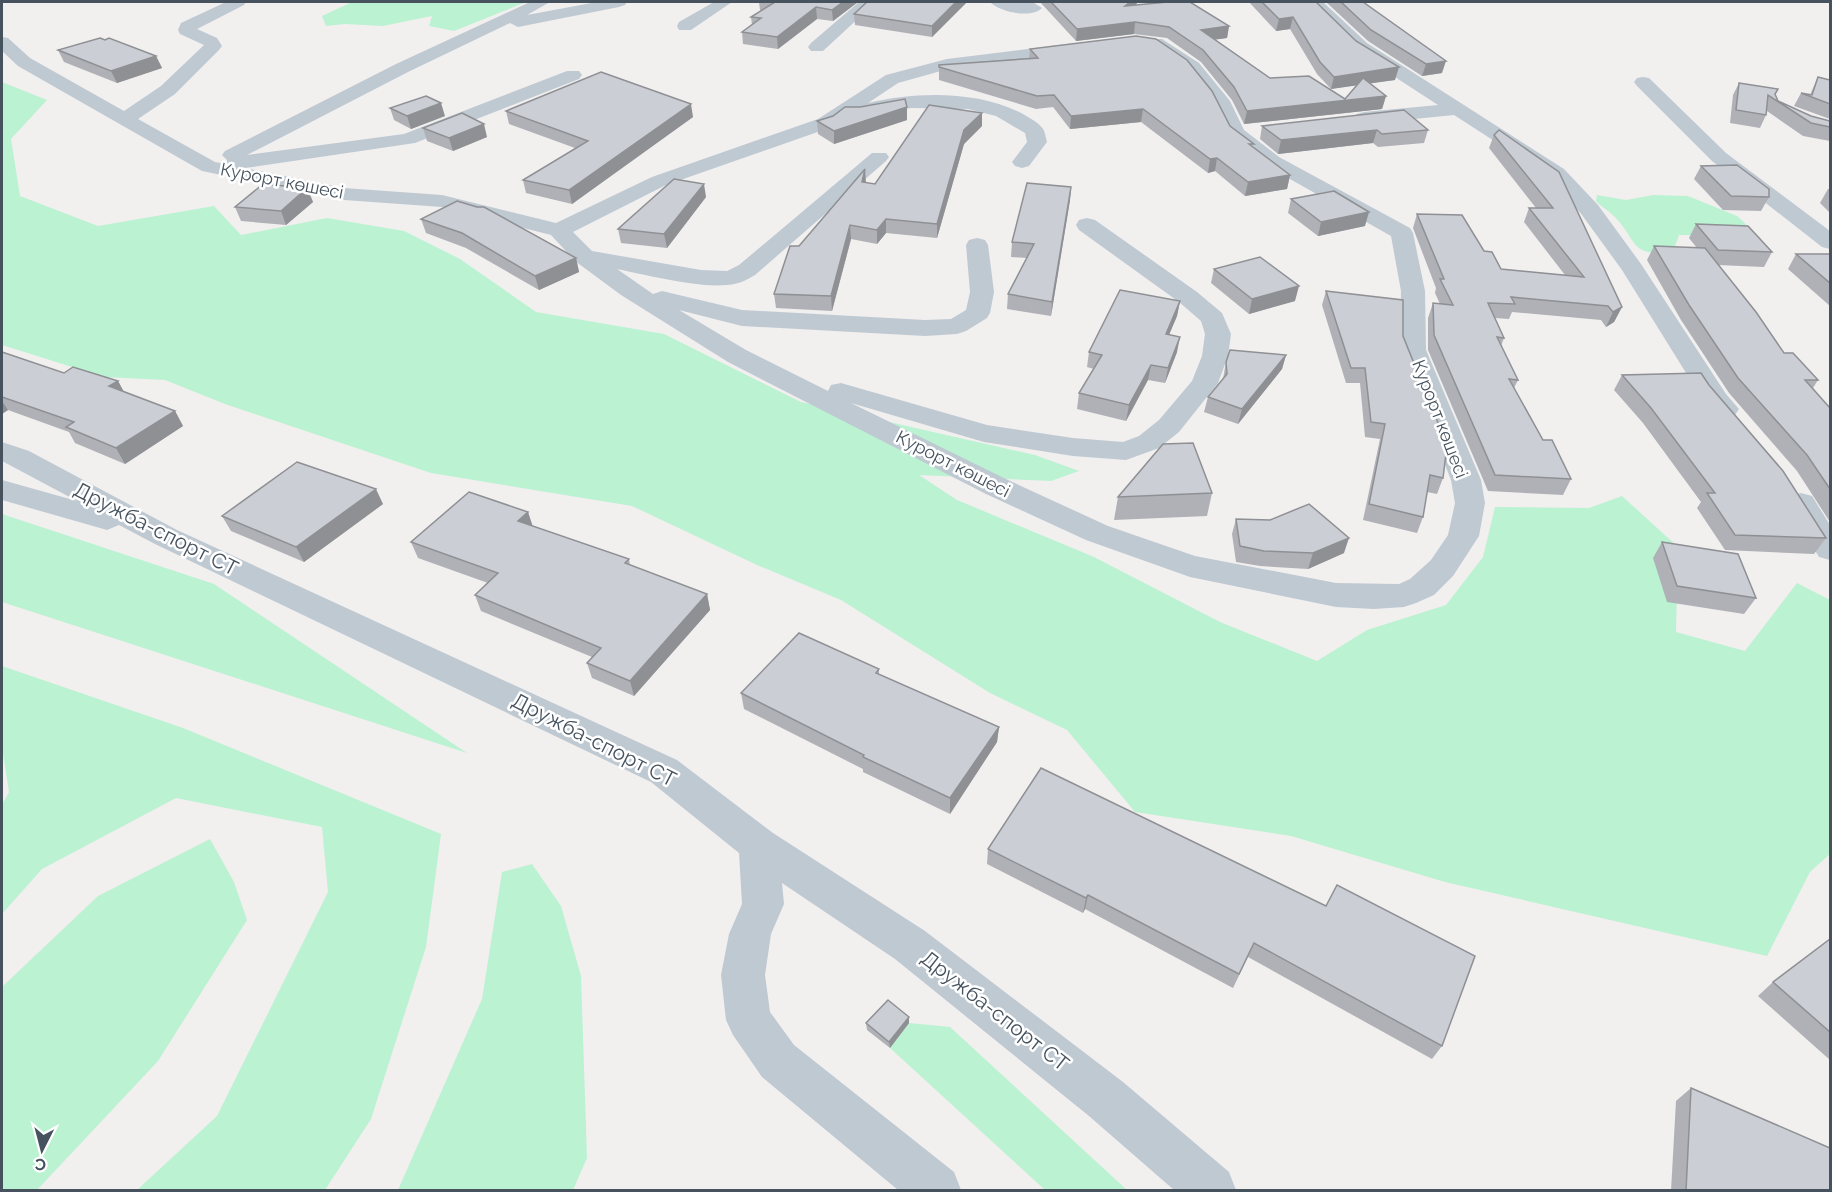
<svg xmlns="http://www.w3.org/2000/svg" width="1832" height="1192" viewBox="0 0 1832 1192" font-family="Raleway,sans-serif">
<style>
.green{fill:#bbf2d2}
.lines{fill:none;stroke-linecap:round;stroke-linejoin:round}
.minor{fill:#bfc9d2;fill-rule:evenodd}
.wall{fill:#afb1b6}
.shaded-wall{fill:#8e9094}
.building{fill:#cbced4;stroke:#8e9094;stroke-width:1.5}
.labels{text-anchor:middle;stroke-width:5;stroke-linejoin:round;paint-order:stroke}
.far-street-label{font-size:18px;fill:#46525e;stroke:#fff}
.street-label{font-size:21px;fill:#46525e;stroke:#fff}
</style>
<rect width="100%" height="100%" fill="#f2efef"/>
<g class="green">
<polygon points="352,2 526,2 454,31 429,26 432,16 383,26 345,24 326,26 322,16"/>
<polygon points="2,82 47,100 11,139 20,196 98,226 214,206 241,235 327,218 404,231 460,259 536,312 664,334 801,402 1035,455 1079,471 1051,481 919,475 957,500 1094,557 1220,622 1317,661 1367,630 1446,605 1483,557 1495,507 1589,508 1622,496 1678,547 1676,632 1745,651 1797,583 1830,600 1830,854 1810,872 1767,956 1445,882 1291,836 1135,812 1067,730 990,693 841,600 757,565 632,506 431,473 225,404 165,380 104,377 2,345"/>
<path d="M 1597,195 L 1626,200 L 1653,195 L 1688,196 L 1737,216 L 1751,229 L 1750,236 L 1679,235 L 1673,252 C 1629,257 1639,242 1614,216 C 1608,210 1601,207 1596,201 Z"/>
<polygon points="2,514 214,584 467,753 2,602"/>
<polygon points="2,666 183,728 441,834 426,947 371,1119 325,1190 137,1190 217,1116 328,892 322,827 176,798 42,869 2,914 2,805 9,792 2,747"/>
<polygon points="210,839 234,882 247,920 158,1061 37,1190 2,1190 2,987 98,896"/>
<polygon points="532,864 561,906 581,976 587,1158 573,1190 398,1190 482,999 502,872"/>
<polygon points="909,1023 950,1027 1127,1190 1045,1190 890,1048"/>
</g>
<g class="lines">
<g class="minor">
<path d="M 226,2 L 246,2 L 244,5 L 197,29 L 217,38 L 222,46 L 219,50 L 175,94 L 138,119 L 215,162 L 225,164 L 227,160 L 222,155 L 225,151 L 396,64 L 530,2 L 550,2 L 527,15 L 597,2 L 627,2 L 625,5 L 619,7 L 518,27 L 510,23 L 408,72 L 247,155 L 404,134 L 567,71 L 579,71 L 582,75 L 579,79 L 415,143 L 245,168 L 344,188 L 442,195 L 556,223 L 652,177 L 818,119 L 886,75 L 947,59 L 1075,43 L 1081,44 L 1084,48 L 1081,52 L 1075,53 L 948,69 L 898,83 L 868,103 C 917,91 984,90 1028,117 C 1033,120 1040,124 1043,129 C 1045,132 1046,138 1047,142 L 1029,166 L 1022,168 L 1015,166 L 1012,162 L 1027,142 L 1025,133 L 996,116 L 968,109 L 911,108 L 863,116 L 855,112 L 832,127 L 666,185 L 573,232 L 592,251 L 701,270 L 727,271 L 739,265 L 872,153 L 886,153 L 889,157 L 886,161 L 755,275 C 748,279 741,283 734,284 C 703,290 648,275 617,269 L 653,294 L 662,291 L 742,310 L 925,320 L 951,319 L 966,310 L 970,292 L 966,245 L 969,240 L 977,238 L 985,240 L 988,245 L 994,292 L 990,313 L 987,318 L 966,331 L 957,334 L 925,336 L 742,326 L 679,310 L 746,350 L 828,391 L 831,385 L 841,383 L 987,425 L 1073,438 L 1123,442 L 1139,436 L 1159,420 L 1192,381 L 1202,356 L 1205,334 L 1201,321 L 1179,302 L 1079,230 L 1076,225 L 1079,220 L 1087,218 L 1095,220 L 1197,292 L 1222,313 L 1231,334 L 1228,356 L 1218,383 L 1179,432 L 1159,448 L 1126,460 L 1073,456 L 984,442 L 851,403 L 1008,480 L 1108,526 L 1195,556 L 1336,583 L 1399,584 L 1410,579 L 1431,560 L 1448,535 L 1455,503 L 1451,480 L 1400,350 L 1401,291 L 1391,236 L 1265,165 L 1229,137 L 1212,102 L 1187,71 L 1147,43 L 1150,39 L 1162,39 L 1199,63 L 1230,101 L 1244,130 L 1279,157 L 1410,228 L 1413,233 L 1425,291 L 1426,350 L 1481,480 L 1485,503 L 1479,536 L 1453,576 L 1434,595 L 1416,603 L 1404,607 L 1374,609 L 1336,607 L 1190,577 L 1086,540 L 986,494 L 728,362 L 621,295 L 575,261 L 551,235 L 442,207 L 344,200 L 202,171 L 18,66 L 2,51 L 2,37 L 8,38 L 30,58 L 124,111 L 161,86 L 204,45 L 180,34 L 178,30 L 181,23 Z"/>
<polygon points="714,2 732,2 691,30 679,30 677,26 679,22"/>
<polygon points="859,2 876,2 823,51 811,51 808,47 811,43"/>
<path d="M 990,2 L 1034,3 L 1042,8 C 1032,19 999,12 990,2 Z"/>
<path d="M 1306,2 L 1323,2 L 1367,43 L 1564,169 L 1598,205 L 1641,264 L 1726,394 L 1739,409 L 1735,415 C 1721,418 1716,415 1706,405 L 1622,270 L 1582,215 L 1550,177 L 1454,115 L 1364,124 L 1357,122 L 1354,118 L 1357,114 L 1364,112 L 1438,105 L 1355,51 Z"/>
<polygon points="1643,77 1649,78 1726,153 1830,231 1830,249 1822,247 1712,161 1637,86 1634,82 1637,78"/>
<polygon points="2,442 29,451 177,530 677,760 773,833 925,931 1123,1082 1229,1172 1236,1190 1174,1190 1089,1116 895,959 782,883 784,904 771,934 765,975 770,1012 794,1045 954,1172 961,1190 898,1190 762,1077 733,1035 726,1020 721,975 729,934 742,904 739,853 651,782 155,544 119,525 107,530 2,500 2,480 77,501 2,461"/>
<polygon points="1801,493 1812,496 1830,525 1830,560 1819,557 1786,503 1790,496"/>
</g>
</g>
<g class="wall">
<polygon points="759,2 858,2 833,21 817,19 778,49 743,44 742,32 752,25 751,17 762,10 760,10"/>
<polygon points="967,2 932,37 855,25 854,14"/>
<polygon points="1040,2 1138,2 1135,5 1229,26 1227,38 1215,39 1270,78 1345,99 1357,85 1331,89 1317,74 1290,29 1276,31 1249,2 1316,2 1395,80 1370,83 1386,96 1382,109 1244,124 1232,100 1201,62 1167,38 1134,34 1076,41"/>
<polygon points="1326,2 1363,2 1442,73 1422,76 1368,41"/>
<polygon points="105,40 156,56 162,68 117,83 64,62 58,50"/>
<polygon points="1030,49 1230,126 1253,147 1290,175 1287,189 1245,196 1215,171 1208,173 1141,122 1070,129 1053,107 1036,109 939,80 939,65 1029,58"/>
<polygon points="1818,77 1830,80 1830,119 1794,106 1801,93 1810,95"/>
<polygon points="1739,83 1778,89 1775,95 1778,101 1811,116 1830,121 1830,141 1803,136 1767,111 1766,115 1760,128 1730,123 1733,95"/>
<polygon points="907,107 907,120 834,144 818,134 817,121"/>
<polygon points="390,108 445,116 411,129 394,120"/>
<polygon points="506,111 693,117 572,204 526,193 523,180 575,148 509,124"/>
<polygon points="982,126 964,144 937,238 886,233 877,244 851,239 832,311 776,308 774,294 799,246 866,183 875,184"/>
<polygon points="1262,126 1428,130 1424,143 1378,147 1373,143 1278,154 1260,139"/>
<polygon points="423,128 487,137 453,151 427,141"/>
<polygon points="1499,130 1622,307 1614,322 1606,327 1601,320 1512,312 1509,319 1495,318 1504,338 1501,346 1518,380 1514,388 1543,440 1571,479 1563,495 1488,491 1428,350 1428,318 1433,303 1440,304 1435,293 1436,288 1413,228 1417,214 1484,251 1501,269 1565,275 1524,222 1529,208 1536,208 1489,148 1494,135"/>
<polygon points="1701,166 1769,197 1761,211 1723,210 1694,179"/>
<polygon points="1071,187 1070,200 1051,316 1007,309 1008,294 1027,258 1011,257 1012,242"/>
<polygon points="307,188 313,202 286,225 241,221 235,207"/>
<polygon points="1828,189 1830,189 1830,213 1820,203"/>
<polygon points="706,197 667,248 621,243 618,229"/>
<polygon points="1291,199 1365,226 1318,236 1288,213"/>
<polygon points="477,207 576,258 579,272 539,290 466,248 426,233 421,219"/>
<polygon points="1696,224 1772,252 1764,267 1718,265 1784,353 1818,380 1813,388 1830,408 1830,522 1797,471 1729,393 1681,320 1647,260 1654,246 1697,248 1689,238"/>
<polygon points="1796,254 1830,254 1830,306 1788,269"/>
<polygon points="1214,269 1295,301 1249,314 1211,283"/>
<polygon points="1326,291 1403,336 1443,478 1437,494 1427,492 1423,517 1417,533 1363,520 1380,439 1365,437 1360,383 1346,383 1322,305"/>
<polygon points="1180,301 1177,316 1169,335 1177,352 1165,383 1148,380 1126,421 1077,409 1079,393 1094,369 1087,367 1089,352"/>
<polygon points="2,352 64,373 118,381 124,392 175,411 183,426 125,464 75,443 69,432 8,410 2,414"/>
<polygon points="1286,355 1282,369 1238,424 1204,412 1208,397 1223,379 1226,362"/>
<polygon points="1622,375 1709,385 1826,538 1814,554 1725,550 1697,508 1701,502 1643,423 1614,390"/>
<polygon points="1212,493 1207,516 1114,520 1118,497"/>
<polygon points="383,504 304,562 231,531 222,516"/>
<polygon points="528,512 532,526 629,559 630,565 707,594 710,610 634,696 592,678 587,663 592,657 481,611 475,595 488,583 418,558 411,542"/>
<polygon points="1236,519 1344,553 1308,569 1260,566 1236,562 1232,534"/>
<polygon points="1662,542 1756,598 1744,614 1667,602 1653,558"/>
<polygon points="879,669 879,674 999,727 997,742 950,814 863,772 863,769 744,709 741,693"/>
<polygon points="988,849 1326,906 1442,1046 1432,1059 1248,957 1233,988 1085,909 1083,913 987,864"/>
<polygon points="1830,939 1830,1060 1758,996 1773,982"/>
<polygon points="909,1017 909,1023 890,1048 867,1030 866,1023"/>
<polygon points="1691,1088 1830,1191 1671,1191 1676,1101"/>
</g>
<g class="shaded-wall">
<polygon points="843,2 858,2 833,21 832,10"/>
<polygon points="956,2 967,2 932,37 932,26"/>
<polygon points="1130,2 1138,2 1124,18 1125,6"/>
<polygon points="816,7 817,19 778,49 777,37"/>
<polygon points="1293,17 1290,29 1276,31 1279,19"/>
<polygon points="1135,22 1134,34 1076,41 1077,29"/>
<polygon points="1229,26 1227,38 1199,42 1201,30"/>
<polygon points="156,56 162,68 117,83 111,71"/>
<polygon points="1446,61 1442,73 1422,76 1426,64"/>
<polygon points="1399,67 1395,80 1331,89 1334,77"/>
<polygon points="1386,96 1382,109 1244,124 1247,111"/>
<polygon points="441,103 445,116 411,129 407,116"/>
<polygon points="691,104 693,117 572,204 569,190"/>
<polygon points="907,107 907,120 834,144 834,131"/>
<polygon points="1143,109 1141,122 1070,129 1071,116"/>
<polygon points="982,113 982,126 964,144 937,238 937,224 964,130"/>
<polygon points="484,124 487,137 453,151 449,138"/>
<polygon points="1377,130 1373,143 1278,154 1281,140"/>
<polygon points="1217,158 1215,171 1208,173 1210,159"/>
<polygon points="865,169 866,183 862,182"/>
<polygon points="1290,175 1287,189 1245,196 1248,182"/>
<polygon points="704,184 706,197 667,248 664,234"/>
<polygon points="1071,187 1070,200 1051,316 1052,302"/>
<polygon points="307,188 313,202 286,225 281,211"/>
<polygon points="1369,212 1365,226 1318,236 1321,222"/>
<polygon points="886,219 886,233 877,244 877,230"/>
<polygon points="850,225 851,239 832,311 831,296"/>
<polygon points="576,258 579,272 539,290 535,276"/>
<polygon points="1299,286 1295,301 1249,314 1252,299"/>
<polygon points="1180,301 1177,316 1163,349 1166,334"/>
<polygon points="1622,307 1614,322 1606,327 1613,312"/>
<polygon points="1180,337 1177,352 1165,383 1168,368"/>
<polygon points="1286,355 1282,369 1238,424 1242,409"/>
<polygon points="1151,365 1148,380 1126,421 1129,405"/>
<polygon points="118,381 126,396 109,386"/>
<polygon points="2,401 8,410 2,414"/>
<polygon points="175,411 183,426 125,464 116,448"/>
<polygon points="376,489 383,504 304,562 296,547"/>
<polygon points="528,512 533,527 518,521"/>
<polygon points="1349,538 1344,553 1308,569 1313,553"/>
<polygon points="707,594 710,610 634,696 630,681"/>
<polygon points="999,727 997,742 950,814 950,798"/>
<polygon points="1088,895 1085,909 1083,913 1086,898"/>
<polygon points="909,1017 909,1023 890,1048 889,1042"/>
</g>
<g class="building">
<polygon points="775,2 843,2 832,10 816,7 777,37 742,32 761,18 751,17"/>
<polygon points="867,2 956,2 932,26 854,14"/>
<polygon points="1051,2 1130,2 1125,6 1168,2 1190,2 1229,26 1201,30 1270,78 1309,76 1345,99 1363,78 1386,96 1247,111 1234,87 1203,50 1169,27 1135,22 1077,29"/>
<polygon points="1262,2 1316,2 1356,41 1399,67 1334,77 1320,62 1293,17 1279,19"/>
<polygon points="1341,2 1363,2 1446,61 1426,64 1371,30"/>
<polygon points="1136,36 1156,39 1187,60 1212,91 1230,126 1254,144 1249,144 1290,175 1248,182 1217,158 1210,159 1143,109 1071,116 1054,95 1037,96 939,67 939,65 1038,58 1030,49"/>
<polygon points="100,38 105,40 109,38 156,56 111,71 58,50"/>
<polygon points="601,72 691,104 569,190 523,180 588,141 506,111"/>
<polygon points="1818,77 1830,80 1830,104 1801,93 1812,95"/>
<polygon points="1739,83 1778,89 1775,94 1778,101 1811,116 1830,121 1830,127 1811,123 1768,95 1766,115 1736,110"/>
<polygon points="426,96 441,103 407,116 390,108"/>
<polygon points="905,99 907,107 834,131 817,121 833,116 845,107 860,107"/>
<polygon points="929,105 982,113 964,130 937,224 886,219 877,230 850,225 831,296 774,294 790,246 799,246 865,169 862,182 875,184"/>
<polygon points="1404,110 1428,130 1382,134 1377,130 1281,140 1262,126"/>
<polygon points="462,113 484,124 449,138 423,128"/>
<polygon points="1499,130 1559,172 1622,307 1613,312 1608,306 1511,297 1515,304 1488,303 1504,338 1497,337 1518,380 1509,379 1543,440 1552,440 1571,479 1495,475 1434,335 1433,303 1453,305 1440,279 1444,279 1417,214 1462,215 1484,251 1492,252 1501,269 1584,277 1529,208 1553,208 1494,135"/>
<polygon points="1737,165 1769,189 1769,197 1731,196 1701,166"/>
<polygon points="674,179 704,184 664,234 618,229"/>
<polygon points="1027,183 1071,187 1052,302 1008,294 1034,244 1012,242"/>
<polygon points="263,184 307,188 281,211 235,207"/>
<polygon points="1334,191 1369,212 1321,222 1291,199"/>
<polygon points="457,201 477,207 484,207 576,258 535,276 462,233 421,219"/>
<polygon points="1696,224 1748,226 1772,252 1718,250"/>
<polygon points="1654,246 1705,248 1756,312 1784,353 1793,353 1818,380 1805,380 1830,408 1830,489 1807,455 1738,378 1689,305"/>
<polygon points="1796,254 1830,254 1830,283"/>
<polygon points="1260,257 1299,286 1252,299 1214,269"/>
<polygon points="1120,290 1180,301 1166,334 1180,337 1168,368 1151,365 1129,405 1079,393 1102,355 1089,352"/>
<polygon points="1326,291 1403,300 1403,336 1447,445 1443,478 1430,475 1423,517 1369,504 1385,424 1371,422 1365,368 1351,368"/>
<polygon points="1230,350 1286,355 1242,409 1208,397 1227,374 1226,362"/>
<polygon points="2,352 64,373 73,367 118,381 109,386 175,411 116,448 66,427 74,422 2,397"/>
<polygon points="1701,373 1709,385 1783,471 1826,538 1735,535 1707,493 1715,493 1651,408 1622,375"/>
<polygon points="1193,443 1212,493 1118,497 1163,444"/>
<polygon points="297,462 376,489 296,547 222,516"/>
<polygon points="469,492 528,512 518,521 629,559 625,563 707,594 630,681 587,663 601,648 475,595 498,573 411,542"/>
<polygon points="1309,504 1349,538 1313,553 1264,551 1240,546 1236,519 1270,520"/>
<polygon points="1662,542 1738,554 1756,598 1677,586"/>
<polygon points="799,633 879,669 876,673 999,727 950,798 863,757 864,755 741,693"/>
<polygon points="1041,768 1326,906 1337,885 1475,956 1442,1046 1254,943 1239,974 1088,895 1086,898 988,849"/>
<polygon points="1830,939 1830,1032 1773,982"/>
<polygon points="888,1000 909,1017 889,1042 866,1023"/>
<polygon points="1691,1088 1830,1148 1830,1191 1686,1191"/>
</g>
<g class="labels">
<g class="far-street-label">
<text transform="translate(282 181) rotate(11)" y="6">Курорт көшесі</text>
<text transform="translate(1440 419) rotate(69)" y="6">Курорт көшесі</text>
<text transform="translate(953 464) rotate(27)" y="6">Курорт көшесі</text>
</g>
<g class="street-label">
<text transform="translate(156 529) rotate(27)" y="7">Дружба-спорт СТ</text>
<text transform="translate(594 740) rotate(27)" y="7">Дружба-спорт СТ</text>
<text transform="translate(995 1011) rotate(38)" y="7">Дружба-спорт СТ</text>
</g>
</g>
<rect width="1832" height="1192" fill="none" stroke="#46525e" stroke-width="6"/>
<g transform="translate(42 1150) rotate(186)" stroke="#ffffff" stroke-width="4.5" paint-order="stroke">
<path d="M0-4.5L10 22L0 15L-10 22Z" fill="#46525e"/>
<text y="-9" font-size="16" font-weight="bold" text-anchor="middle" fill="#46525e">С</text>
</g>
</svg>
